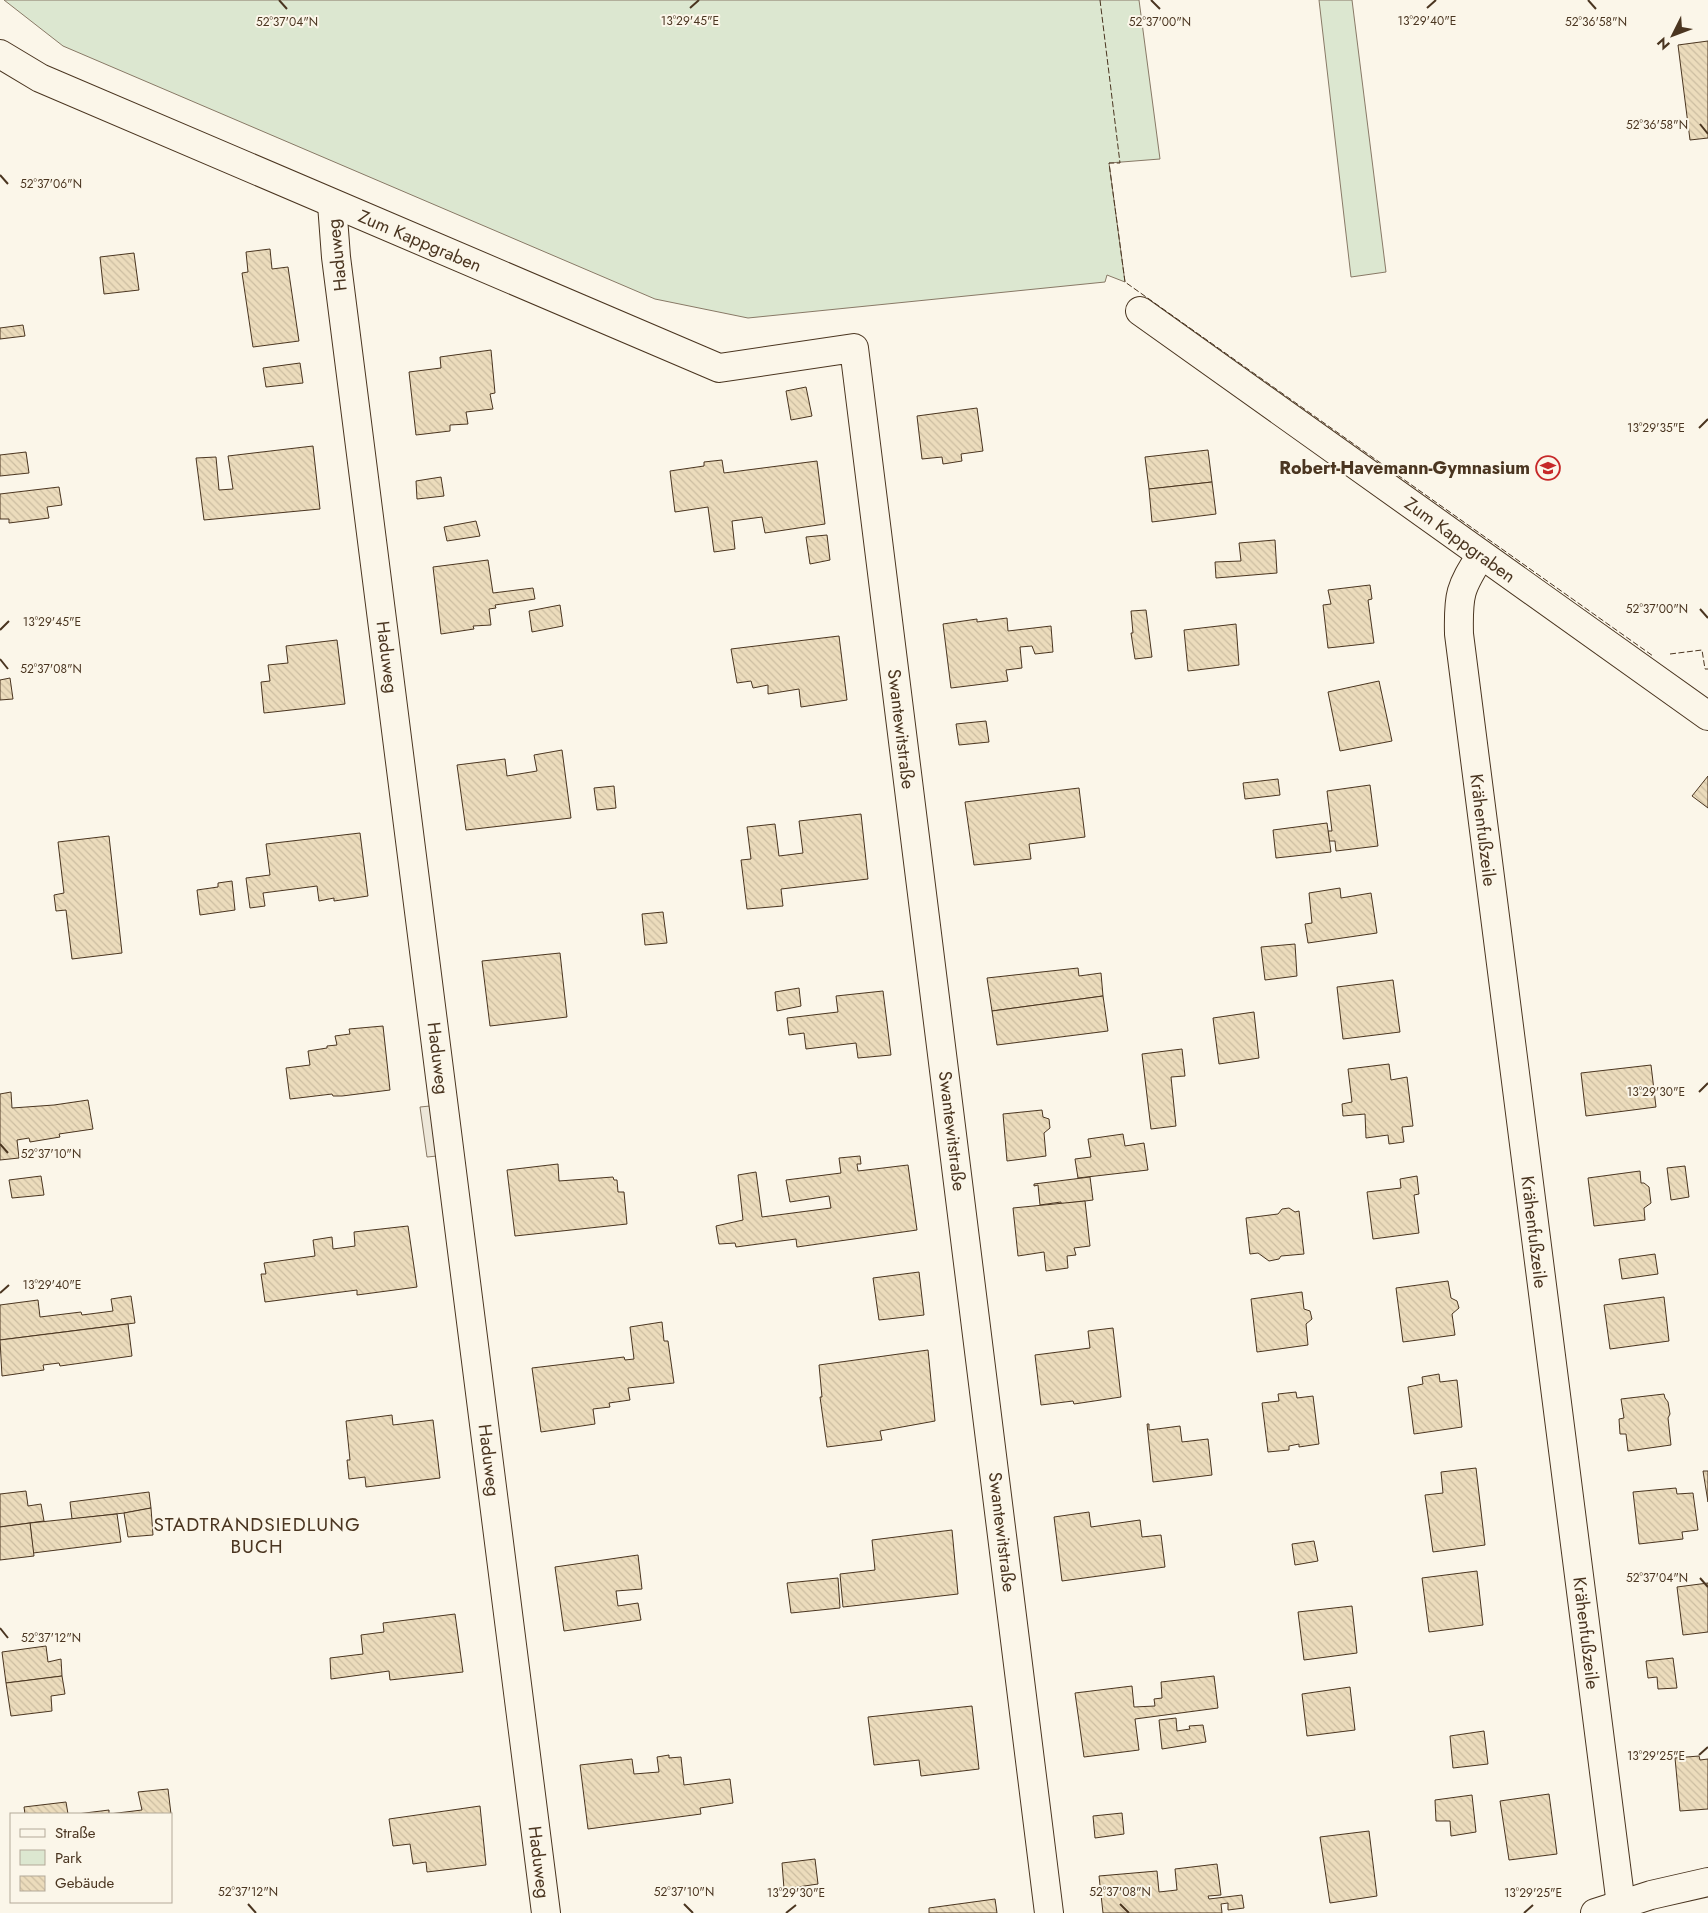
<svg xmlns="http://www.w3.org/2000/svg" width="1708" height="1913" viewBox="0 0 1708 1913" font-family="Jost,sans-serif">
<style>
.green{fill:#dce7d0;stroke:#887966}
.parking{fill:#ede7d9;stroke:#887966}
.building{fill:url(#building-back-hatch);stroke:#4a3520}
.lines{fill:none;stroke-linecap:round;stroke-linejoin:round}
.minor-casing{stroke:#4a3520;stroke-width:30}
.minor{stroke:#fbf6e9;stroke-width:28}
.fence{stroke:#4a3520;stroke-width:1;stroke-dasharray:6 2.5;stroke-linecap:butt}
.ticks{fill:none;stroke:#4a3520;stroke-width:2}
.labels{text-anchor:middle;stroke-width:4;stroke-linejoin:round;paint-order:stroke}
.street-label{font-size:18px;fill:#4a3520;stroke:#fbf6e9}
.poi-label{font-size:18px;font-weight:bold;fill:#4a3520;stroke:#fbf6e9;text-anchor:end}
.neighbourhood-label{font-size:19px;letter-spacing:1px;fill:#4a3520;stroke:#fbf6e9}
.ticks-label{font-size:12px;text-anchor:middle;fill:#4a3520;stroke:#fbf6e9;stroke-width:4;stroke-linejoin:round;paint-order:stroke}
</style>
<defs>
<pattern id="building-back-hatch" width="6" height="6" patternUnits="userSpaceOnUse" patternTransform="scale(1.25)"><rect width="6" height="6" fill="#ecdcbc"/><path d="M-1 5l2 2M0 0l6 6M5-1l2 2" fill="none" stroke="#ccbda1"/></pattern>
</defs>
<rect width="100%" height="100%" fill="#fbf6e9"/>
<g class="green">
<polygon points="4,0 1139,0 1160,159 1109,163 1125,282 1107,275 1105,282 748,318 655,299 63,46"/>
<polygon points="1319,0 1352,0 1386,272 1351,277"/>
</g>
<polygon class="parking" points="430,1106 437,1156 427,1157 420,1107"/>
<g class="building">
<polygon points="1708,41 1708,138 1690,140 1678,45"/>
<polygon points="270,249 272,269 288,267 299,341 253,347 242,273 248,272 246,252"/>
<polygon points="134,253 139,290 104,294 100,257"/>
<polygon points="23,325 25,336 0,339 0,328"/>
<polygon points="491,350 495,393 490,394 493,409 466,412 468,424 450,425 450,431 416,435 409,372 441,368 440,357"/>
<polygon points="300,363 303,383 266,387 263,368"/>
<polygon points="806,387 812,416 791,420 786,391"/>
<polygon points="977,408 983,451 961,454 962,461 943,464 942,457 922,459 917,416"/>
<polygon points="313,446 320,509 204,520 196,458 216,457 219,490 233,489 228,456"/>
<polygon points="1208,450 1212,482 1149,489 1145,457"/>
<polygon points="26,452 29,473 0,476 0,455"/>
<polygon points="722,460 724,473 817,461 825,524 765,533 762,517 732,521 735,549 714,552 708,507 675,512 670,471 704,466 704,462"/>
<polygon points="441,477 444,496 417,499 416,481"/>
<polygon points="1212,482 1216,514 1152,522 1149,489"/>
<polygon points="59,487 62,505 47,507 49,518 9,523 9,519 0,519 0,494"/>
<polygon points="476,521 480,536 447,541 444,527"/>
<polygon points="827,535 830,560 810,564 806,537"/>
<polygon points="1275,540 1277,573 1216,578 1215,562 1241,561 1239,543"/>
<polygon points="488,560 493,593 533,588 535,599 495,605 496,608 489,609 491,625 473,626 474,629 441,634 433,567"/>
<polygon points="1370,585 1372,599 1368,600 1374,643 1328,648 1323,605 1331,604 1328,590"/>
<polygon points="560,605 563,626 532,632 529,611"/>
<polygon points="1146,610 1152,657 1135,659 1131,633 1133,633 1131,611"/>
<polygon points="1007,618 1008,631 1051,626 1053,652 1035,654 1032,646 1020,647 1022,668 1006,670 1008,681 951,688 943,624 977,619 977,622"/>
<polygon points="1236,624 1239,665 1188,671 1184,630"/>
<polygon points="839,636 847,700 801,707 799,689 768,694 768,685 753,688 751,681 737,683 731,649"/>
<polygon points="337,640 345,704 264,713 261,682 270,681 268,665 288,663 286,646"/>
<polygon points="10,678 13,699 0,700 0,680"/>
<polygon points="1379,681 1392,741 1340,751 1328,692"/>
<polygon points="986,721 989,742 959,745 956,724"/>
<polygon points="562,750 571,818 466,830 457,765 505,759 507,776 537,771 534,755"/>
<polygon points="1708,776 1708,808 1692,796"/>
<polygon points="1278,779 1280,795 1245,799 1243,783"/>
<polygon points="1370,785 1378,846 1336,851 1335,841 1329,841 1328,831 1332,831 1327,791"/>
<polygon points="614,786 616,808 597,810 594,788"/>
<polygon points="1079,788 1085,837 1029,844 1031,859 974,865 965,802"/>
<polygon points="861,814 868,879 781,889 783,906 747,909 741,860 751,859 747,827 775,824 779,856 803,853 799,821"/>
<polygon points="1327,823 1331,852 1276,858 1273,830"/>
<polygon points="360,833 368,896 334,901 334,898 319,901 317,886 263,893 265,906 250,908 246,878 270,875 266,844"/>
<polygon points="109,836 122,953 72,959 66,910 56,911 54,895 64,893 58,842"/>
<polygon points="232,881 235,910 200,915 197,890 218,887 218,883"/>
<polygon points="1340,888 1341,898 1371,893 1377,933 1308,943 1305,924 1312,923 1309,893"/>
<polygon points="663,912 667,943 645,945 642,914"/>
<polygon points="1295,944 1297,976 1265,980 1261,947"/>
<polygon points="560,953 567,1017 490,1026 482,961"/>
<polygon points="1078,968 1079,976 1101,973 1103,996 992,1011 987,978"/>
<polygon points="1393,980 1400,1032 1343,1039 1337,987"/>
<polygon points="799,988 801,1006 777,1011 775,992"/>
<polygon points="883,991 891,1055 858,1058 856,1043 806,1049 804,1033 789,1035 787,1018 838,1012 836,996"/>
<polygon points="1103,996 1108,1031 997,1045 992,1011"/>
<polygon points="1254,1012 1259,1058 1219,1064 1213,1018"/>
<polygon points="383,1026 390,1090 342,1096 333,1096 332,1094 290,1099 286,1068 310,1065 308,1051 327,1048 327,1046 337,1045 335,1036 350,1034 349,1029"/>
<polygon points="1182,1049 1185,1076 1171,1077 1176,1126 1151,1129 1142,1054"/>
<polygon points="1389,1064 1391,1080 1407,1077 1413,1126 1402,1127 1404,1142 1389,1144 1388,1135 1366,1138 1365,1114 1343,1116 1342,1104 1352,1102 1348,1069"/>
<polygon points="1651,1065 1656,1107 1586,1116 1581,1073"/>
<polygon points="11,1092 12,1108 54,1105 88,1100 93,1129 59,1134 60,1137 30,1142 29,1138 17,1140 19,1158 0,1160 0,1094"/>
<polygon points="1042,1110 1043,1117 1049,1119 1050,1128 1044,1133 1046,1156 1007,1161 1003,1114"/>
<polygon points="1123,1134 1125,1146 1144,1143 1148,1170 1078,1178 1075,1159 1091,1157 1088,1139"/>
<polygon points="860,1156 861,1164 857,1164 858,1171 908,1165 917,1230 797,1247 796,1239 736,1247 735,1243 719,1244 716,1226 743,1220 738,1175 756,1172 762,1217 831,1208 829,1196 790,1202 786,1180 841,1173 839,1158"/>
<polygon points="558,1164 559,1181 613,1177 614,1180 617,1180 618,1192 624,1192 627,1224 515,1236 507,1170"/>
<polygon points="1685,1166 1689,1197 1671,1200 1667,1168"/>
<polygon points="1640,1171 1641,1183 1644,1183 1649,1187 1651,1203 1644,1208 1645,1220 1594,1226 1588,1178"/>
<polygon points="41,1176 44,1195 12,1198 9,1180"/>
<polygon points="1417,1176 1419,1194 1414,1195 1419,1233 1373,1239 1367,1192 1401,1188 1400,1179"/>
<polygon points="1090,1177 1093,1200 1061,1204 1061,1202 1040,1205 1038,1185 1034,1186 1034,1184"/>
<polygon points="1085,1201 1090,1246 1074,1248 1076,1255 1067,1256 1068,1268 1046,1271 1044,1252 1018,1256 1013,1208"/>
<polygon points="1289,1208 1295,1212 1299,1211 1304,1254 1281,1256 1279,1259 1269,1261 1258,1253 1250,1254 1246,1218 1278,1214 1282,1209"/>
<polygon points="408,1226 417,1287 357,1295 357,1290 265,1302 261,1274 266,1274 264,1263 315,1256 313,1240 332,1237 333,1249 355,1246 354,1232"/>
<polygon points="1655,1254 1658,1274 1622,1279 1619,1259"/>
<polygon points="919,1272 924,1315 879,1320 873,1278"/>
<polygon points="1448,1281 1451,1298 1457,1301 1459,1308 1452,1314 1455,1335 1403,1342 1396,1288"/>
<polygon points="1302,1292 1304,1309 1310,1311 1312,1319 1306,1324 1308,1345 1257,1352 1251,1299"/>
<polygon points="131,1296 135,1323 0,1340 0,1305 38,1300 40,1317 81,1312 82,1315 113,1311 111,1299"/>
<polygon points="1664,1297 1669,1341 1610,1349 1604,1305"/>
<polygon points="662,1322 664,1341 668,1341 674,1383 628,1388 630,1400 609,1403 610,1407 593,1409 595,1424 541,1432 532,1368 624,1357 625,1360 634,1359 630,1327"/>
<polygon points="128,1324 132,1356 60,1366 59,1363 43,1365 44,1370 2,1376 0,1340"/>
<polygon points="1113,1328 1121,1397 1074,1404 1073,1401 1041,1405 1035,1355 1090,1348 1088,1331"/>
<polygon points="928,1350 935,1421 880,1431 882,1440 827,1447 820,1397 822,1397 819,1365"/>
<polygon points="1439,1374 1440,1382 1457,1380 1462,1427 1414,1434 1408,1387 1423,1384 1422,1377"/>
<polygon points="1296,1392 1297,1398 1313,1396 1319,1444 1299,1447 1299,1444 1289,1446 1289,1450 1268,1452 1262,1403 1279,1401 1278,1394"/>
<polygon points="1664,1394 1665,1398 1668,1402 1670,1414 1668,1418 1671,1445 1628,1451 1626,1434 1620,1434 1619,1419 1624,1418 1621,1399"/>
<polygon points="392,1415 393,1425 433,1420 440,1478 366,1487 365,1477 349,1479 347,1460 350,1460 346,1421"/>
<polygon points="1147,1424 1149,1424 1149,1430 1180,1426 1182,1442 1208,1439 1212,1475 1153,1482"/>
<polygon points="1476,1468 1485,1545 1433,1552 1425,1495 1443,1493 1441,1472"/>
<polygon points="1703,1471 1708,1471 1708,1502"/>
<polygon points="1676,1488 1677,1494 1693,1493 1698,1530 1682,1532 1683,1539 1639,1544 1633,1492"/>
<polygon points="26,1491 28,1506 41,1504 44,1521 0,1527 0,1494"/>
<polygon points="149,1492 151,1508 124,1513 72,1519 70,1502"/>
<polygon points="151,1508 153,1535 128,1537 124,1513"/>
<polygon points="1089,1512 1091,1527 1140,1520 1142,1537 1161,1535 1165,1567 1062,1581 1054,1517"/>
<polygon points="117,1514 121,1542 33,1553 30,1523"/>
<polygon points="30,1523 34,1556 0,1560 0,1527"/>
<polygon points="952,1530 958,1594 843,1607 840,1574 875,1570 872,1540"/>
<polygon points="1314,1541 1318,1561 1295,1565 1292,1544"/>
<polygon points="638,1555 642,1589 616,1591 618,1606 638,1603 641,1620 564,1631 555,1567"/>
<polygon points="1477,1571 1483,1625 1429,1632 1422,1578"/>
<polygon points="838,1578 840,1608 791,1613 787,1583"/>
<polygon points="1708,1583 1708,1632 1683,1635 1677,1587"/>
<polygon points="1352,1606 1357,1653 1304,1660 1298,1612"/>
<polygon points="455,1614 463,1672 390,1680 389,1671 331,1679 330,1658 363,1654 361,1635 384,1632 383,1623"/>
<polygon points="46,1646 48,1662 61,1659 62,1676 6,1683 2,1652"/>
<polygon points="1673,1658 1677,1688 1658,1689 1657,1677 1648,1678 1646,1661"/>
<polygon points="62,1676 65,1694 51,1696 52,1711 11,1716 6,1683"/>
<polygon points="1214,1676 1218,1708 1135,1719 1139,1750 1084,1757 1075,1693 1132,1686 1134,1707 1155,1706 1154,1699 1162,1698 1161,1682"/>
<polygon points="1350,1687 1355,1730 1307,1736 1302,1694"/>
<polygon points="972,1706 979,1769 921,1776 919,1760 874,1765 868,1717"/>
<polygon points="1176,1718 1177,1731 1190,1729 1189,1726 1203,1725 1206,1742 1162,1749 1159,1720"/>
<polygon points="1484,1731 1488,1764 1453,1768 1450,1736"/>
<polygon points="669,1755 669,1758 681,1757 684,1785 730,1779 733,1803 700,1808 701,1814 588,1829 580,1765 632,1759 634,1774 659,1772 657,1757"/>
<polygon points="1699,1756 1700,1760 1708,1759 1708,1809 1680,1811 1675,1758"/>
<polygon points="168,1789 171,1814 77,1814 109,1810 109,1814 142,1810 138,1792"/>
<polygon points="1549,1794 1557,1854 1509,1860 1500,1801"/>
<polygon points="1472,1795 1476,1832 1451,1836 1450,1821 1436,1821 1435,1800"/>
<polygon points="66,1802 68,1814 25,1814 24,1807"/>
<polygon points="480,1806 486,1865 427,1872 426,1862 413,1864 410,1844 393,1846 389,1819"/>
<polygon points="1122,1813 1124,1834 1095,1838 1093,1816"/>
<polygon points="1369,1831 1377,1896 1330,1903 1320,1837"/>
<polygon points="815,1859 818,1884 784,1889 782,1863"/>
<polygon points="1217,1864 1221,1895 1208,1896 1209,1899 1242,1895 1244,1908 1228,1910 1228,1903 1221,1904 1222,1913 1103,1913 1099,1876 1157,1871 1159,1892 1177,1890 1175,1869"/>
<polygon points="995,1899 997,1913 929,1913 929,1908"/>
</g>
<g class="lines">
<g class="minor-casing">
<g id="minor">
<polyline points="0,54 40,78 719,368 854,348 1049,1913"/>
<polyline points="332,204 336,257 546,1913"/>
<polyline points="1140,311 1708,716"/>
<path d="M 1481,555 C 1460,588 1458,594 1459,634 L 1622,1913"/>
<polyline points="1595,1913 1651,1895 1708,1882"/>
</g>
</g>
<use href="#minor" class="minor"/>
<g class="fence">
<polyline points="1100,0 1120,163 1109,163 1125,282 1653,656"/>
<polyline points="1670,654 1702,650 1705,669 1708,669"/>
</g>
</g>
<path class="ticks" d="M 279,0 L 287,9M 1151,0 L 1160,9M 1588,0 L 1596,9M 690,8 L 699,0M 1427,8 L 1436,0M 1700,124 L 1708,134M 0,175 L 8,184M 1699,428 L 1708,419M 1700,609 L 1708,618M 0,630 L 9,621M 0,659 L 8,669M 1699,1092 L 1708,1083M 0,1144 L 8,1153M 0,1293 L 9,1285M 1700,1578 L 1708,1587M 0,1628 L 8,1638M 1699,1755 L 1708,1747M 248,1904 L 256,1913M 684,1904 L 693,1913M 1120,1904 L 1129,1913M 786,1913 L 796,1905M 1524,1913 L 1533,1905"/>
<defs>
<g id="school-ring" transform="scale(1.25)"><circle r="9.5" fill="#fbf6e9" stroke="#c62828" stroke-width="1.5"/><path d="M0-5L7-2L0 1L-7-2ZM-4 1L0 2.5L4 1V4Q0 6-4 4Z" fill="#c62828"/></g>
</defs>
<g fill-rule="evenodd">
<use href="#school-ring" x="1548" y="468"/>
</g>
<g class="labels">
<g class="street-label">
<text transform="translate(420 241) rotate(23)" y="6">Zum Kappgraben</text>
<text transform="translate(337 255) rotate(-96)" y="6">Haduweg</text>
<text transform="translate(1460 540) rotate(36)" y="6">Zum Kappgraben</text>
<text transform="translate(387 657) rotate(83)" y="6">Haduweg</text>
<text transform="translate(901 729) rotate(83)" y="6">Swantewitstraße</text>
<text transform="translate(1483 830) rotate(83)" y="6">Krähenfußzeile</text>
<text transform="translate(438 1058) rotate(83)" y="6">Haduweg</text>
<text transform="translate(952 1131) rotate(83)" y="6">Swantewitstraße</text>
<text transform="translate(1534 1232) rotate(83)" y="6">Krähenfußzeile</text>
<text transform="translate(489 1460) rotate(83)" y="6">Haduweg</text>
<text transform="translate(1002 1532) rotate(83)" y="6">Swantewitstraße</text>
<text transform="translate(1586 1633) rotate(83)" y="6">Krähenfußzeile</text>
<text transform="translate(539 1862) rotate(83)" y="6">Haduweg</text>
</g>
<g class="poi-label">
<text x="1530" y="474">Robert-Havemann-Gymnasium</text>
</g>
<g class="neighbourhood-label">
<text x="257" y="1531">STADTRANDSIEDLUNG<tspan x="257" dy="22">BUCH</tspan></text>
</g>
</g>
<g class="ticks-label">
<text x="690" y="25">13°29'45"E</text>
<text x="1427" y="25">13°29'40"E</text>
<text x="1596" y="26">52°36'58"N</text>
<text x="287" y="26">52°37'04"N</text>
<text x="1160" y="26">52°37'00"N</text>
<text x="1657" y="129">52°36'58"N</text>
<text x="51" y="188">52°37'06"N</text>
<text x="1656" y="432">13°29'35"E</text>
<text x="1657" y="613">52°37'00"N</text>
<text x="52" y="626">13°29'45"E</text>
<text x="51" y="673">52°37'08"N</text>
<text x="1656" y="1096">13°29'30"E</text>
<text x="51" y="1158">52°37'10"N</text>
<text x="52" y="1289">13°29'40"E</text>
<text x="1657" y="1582">52°37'04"N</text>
<text x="51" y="1642">52°37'12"N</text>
<text x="1656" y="1760">13°29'25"E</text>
<text x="248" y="1896">52°37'12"N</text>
<text x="684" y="1896">52°37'10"N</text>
<text x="1120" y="1896">52°37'08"N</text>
<text x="796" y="1897">13°29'30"E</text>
<text x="1533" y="1897">13°29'25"E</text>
</g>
<rect x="10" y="1813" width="162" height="90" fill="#fbf6e9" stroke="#b4a999"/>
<rect x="20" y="1829" width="25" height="8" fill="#fbf6e9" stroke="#b4a999"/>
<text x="55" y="1838" font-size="15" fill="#4a3520">Straße</text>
<rect x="20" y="1850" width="25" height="15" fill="#dce7d0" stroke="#b4a999"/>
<text x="55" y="1863" font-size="15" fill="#4a3520">Park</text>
<rect x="20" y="1876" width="25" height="15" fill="url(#building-back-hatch)" stroke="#b4a999"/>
<text x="55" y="1888" font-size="15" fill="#4a3520">Gebäude</text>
<g transform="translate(1673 35) rotate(228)" stroke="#fbf6e9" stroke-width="4" paint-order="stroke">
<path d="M0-4L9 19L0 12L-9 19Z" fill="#4a3520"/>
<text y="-8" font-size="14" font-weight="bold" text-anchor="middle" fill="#4a3520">N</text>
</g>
</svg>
